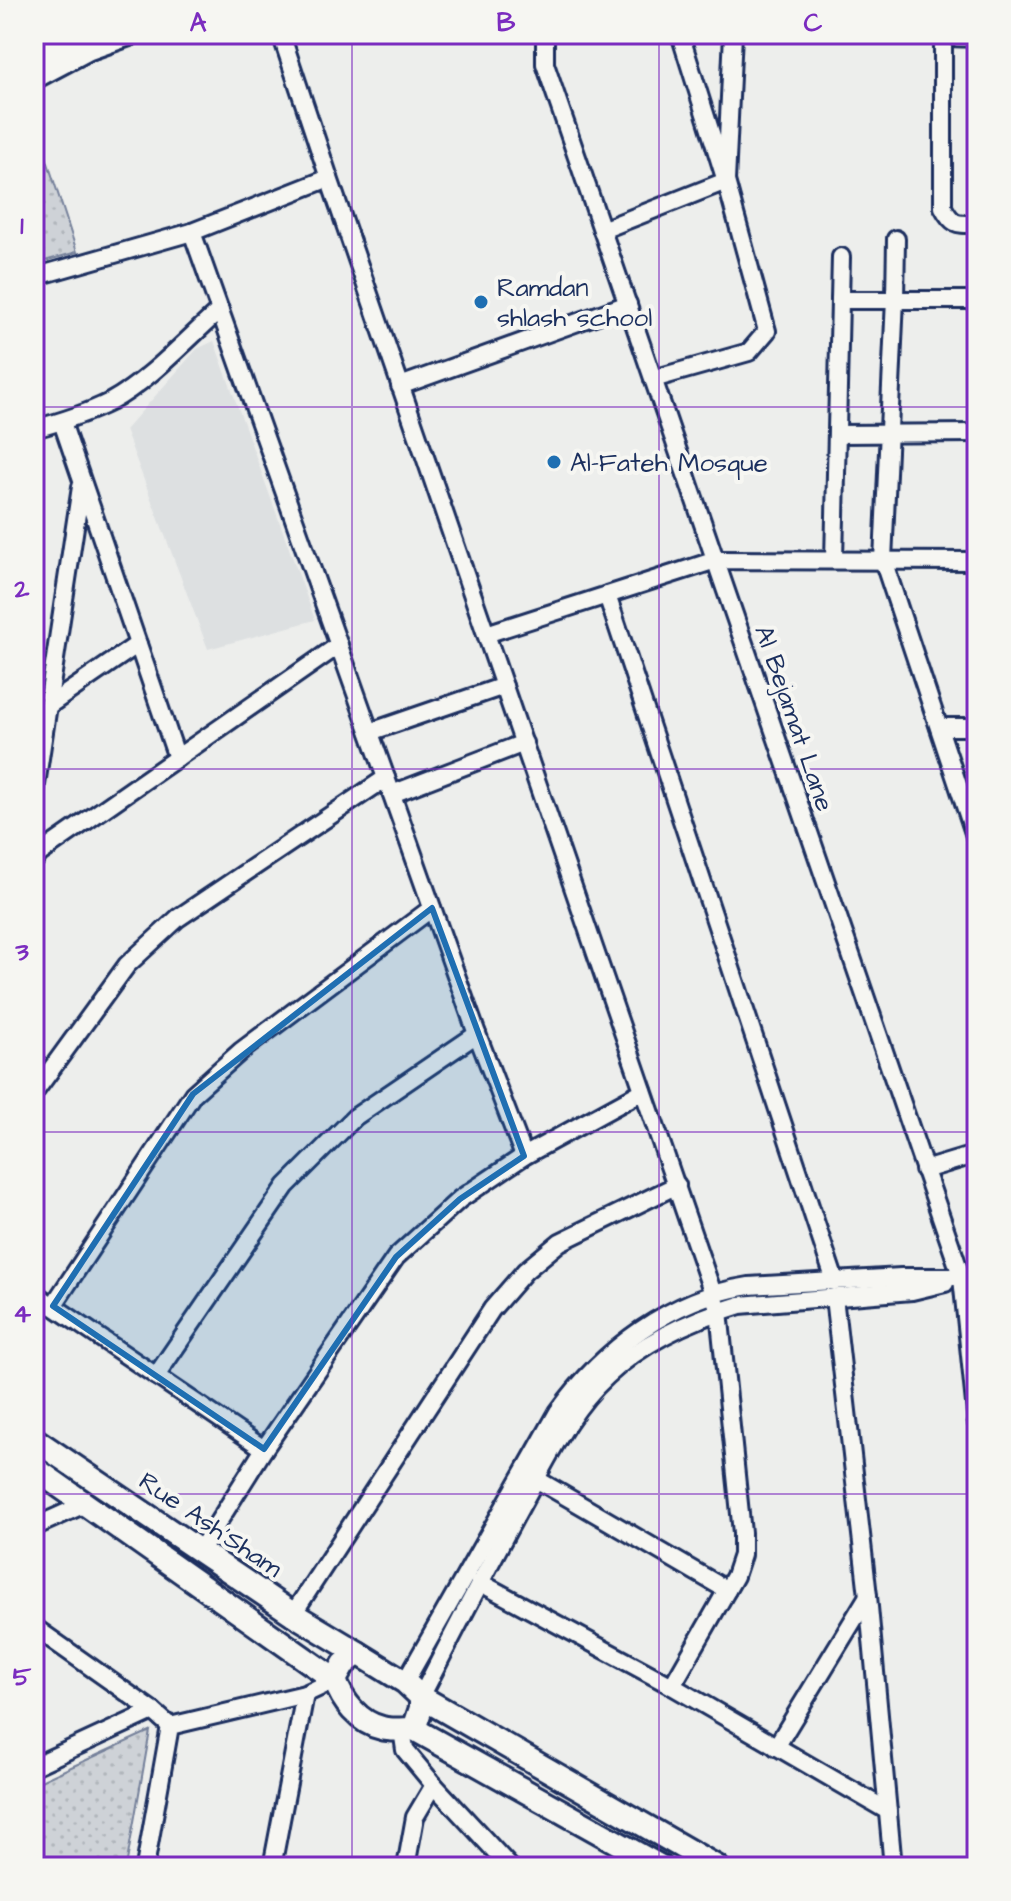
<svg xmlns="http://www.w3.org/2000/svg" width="1011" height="1901" viewBox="0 0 1011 1901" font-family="'Architects Daughter',sans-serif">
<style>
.built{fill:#dde0e1}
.grass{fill:url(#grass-dots);stroke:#74809a;stroke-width:2}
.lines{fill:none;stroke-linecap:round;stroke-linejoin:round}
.minor-casing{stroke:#1b2f5e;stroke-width:22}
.major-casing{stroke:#1b2f5e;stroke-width:28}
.highway-casing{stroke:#1b2f5e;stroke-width:30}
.minor{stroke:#f6f6f2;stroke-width:16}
.major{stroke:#f6f6f2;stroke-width:22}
.highway{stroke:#f6f6f2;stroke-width:24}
.marked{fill:#1f6fb2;fill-opacity:0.2;stroke:#1f6fb2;stroke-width:6;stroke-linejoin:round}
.grid{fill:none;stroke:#7b2cbf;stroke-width:2;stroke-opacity:0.55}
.poi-dot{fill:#1f6fb2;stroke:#f6f6f2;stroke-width:3}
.labels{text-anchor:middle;stroke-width:8;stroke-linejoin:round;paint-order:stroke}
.poi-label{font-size:26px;fill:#1b2f5e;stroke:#f6f6f2;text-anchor:start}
.street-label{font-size:26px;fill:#1b2f5e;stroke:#f6f6f2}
.neatline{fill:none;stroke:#7b2cbf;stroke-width:3}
.grid-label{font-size:26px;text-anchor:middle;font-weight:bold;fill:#7b2cbf}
</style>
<defs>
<pattern id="grass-dots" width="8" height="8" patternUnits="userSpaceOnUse" patternTransform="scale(2)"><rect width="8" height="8" fill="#ced2d7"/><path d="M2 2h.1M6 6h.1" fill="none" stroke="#b0b5bb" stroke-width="1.8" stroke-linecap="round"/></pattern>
</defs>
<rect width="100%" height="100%" fill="#edeeec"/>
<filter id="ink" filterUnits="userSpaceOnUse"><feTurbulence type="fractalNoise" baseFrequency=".0125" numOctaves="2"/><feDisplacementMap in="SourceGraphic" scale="16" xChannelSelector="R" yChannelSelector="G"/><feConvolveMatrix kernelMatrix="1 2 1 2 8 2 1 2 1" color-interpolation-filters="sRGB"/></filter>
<g filter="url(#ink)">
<polygon class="built" points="214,341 315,620 208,649 125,430 197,349"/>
<g class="grass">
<polygon points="34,120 77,252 34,264"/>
<polygon points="150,1731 126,1867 34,1867 34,1784"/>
</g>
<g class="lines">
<g class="minor-casing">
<g id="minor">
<polyline points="281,34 329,178 719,1311 742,1533 742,1555 735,1576 672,1686"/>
<polyline points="545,34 545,64 962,1278 977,1423"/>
<path d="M 943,34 L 943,207 C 953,226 957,224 977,224"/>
<polyline points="602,230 726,181 733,34"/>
<polyline points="192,232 477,1034 524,1156"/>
<polyline points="896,239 895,299 883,560 977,842"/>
<polyline points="34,277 192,232 329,178"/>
<polyline points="840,300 977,300"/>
<polyline points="653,379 749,352 767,331 726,181 680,34"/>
<polyline points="400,386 628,304"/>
<polyline points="62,422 177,758"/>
<path d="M 34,429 C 60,422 86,414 110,402 C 149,381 187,339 220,310"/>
<polyline points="837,434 977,433"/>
<polyline points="834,560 841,257"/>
<polyline points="607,595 835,1281"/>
<polyline points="486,634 716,560 977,561"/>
<polyline points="48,706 138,644"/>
<polyline points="939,727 977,727"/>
<polyline points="370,732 504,686"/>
<polyline points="392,794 524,743"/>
<polyline points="34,798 81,487"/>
<polyline points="34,822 39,854"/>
<polyline points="34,861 39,854 339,645"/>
<polyline points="34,1093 127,965 178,918 386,778"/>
<polyline points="924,1170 977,1154"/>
<polyline points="34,1293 264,1449"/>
<polyline points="834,1297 868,1596 893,1867"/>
<polyline points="53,1306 193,1094 241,1051 432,908"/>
<polyline points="156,1376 286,1186 355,1117 477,1034"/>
<polyline points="536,1479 727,1590"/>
<polyline points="34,1527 85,1504"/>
<polyline points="200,1551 264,1449 396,1257 460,1199 524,1156 643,1091"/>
<polyline points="479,1582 672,1686 888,1811"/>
<polyline points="293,1614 492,1309 525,1271 560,1242 677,1185"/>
<polyline points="34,1627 153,1711 170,1726"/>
<path d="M 405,1682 L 558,1412 C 603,1349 671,1298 749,1286 L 901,1277 L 977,1277"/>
<path d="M 421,1697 C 455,1630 490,1563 526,1497 C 550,1454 570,1410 607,1376 C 643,1342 693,1319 740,1305 L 912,1291 L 945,1283"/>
<polyline points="402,1729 405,1750 434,1785 510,1867"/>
<polyline points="776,1747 868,1596"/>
<polyline points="34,1766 153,1711"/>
<polyline points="145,1867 170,1726 305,1694"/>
<polyline points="272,1867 305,1694 335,1680"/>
<polyline points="406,1867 415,1817 434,1785"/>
</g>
</g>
<g class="major-casing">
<g id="major">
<polyline points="947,34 977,35"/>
<polyline points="34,77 87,49 129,34"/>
<polyline points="34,1439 293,1614 358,1653"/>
<polyline points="34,1468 335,1680"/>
<path d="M 421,1697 L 421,1708 L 414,1729 C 404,1729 392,1731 382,1728 C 359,1723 342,1701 335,1680 L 344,1664 L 358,1653 L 405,1682 L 421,1697 L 717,1867"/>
<polyline points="414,1729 661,1867"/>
</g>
</g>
<g class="highway-casing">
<polyline id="highway" points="34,62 43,55 77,34"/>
</g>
<use href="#minor" class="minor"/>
<use href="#major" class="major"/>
<use href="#highway" class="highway"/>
</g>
</g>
<path class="marked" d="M 432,908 L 524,1156 L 460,1199 L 396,1257 L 264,1449 L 53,1306 L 193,1094 Z"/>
<path class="grid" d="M 352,34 L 352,1867M 659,34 L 659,1867M 34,407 L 977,407M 34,769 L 977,769M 34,1132 L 977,1132M 34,1494 L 977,1494"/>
<g class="poi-dot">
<circle cx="481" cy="302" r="8"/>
<circle cx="554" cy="462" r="8"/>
</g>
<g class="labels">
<g class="poi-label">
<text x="497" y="296">Ramdan<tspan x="497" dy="30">shlash school</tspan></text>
<text x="570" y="471">Al-Fateh Mosque</text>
</g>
<g class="street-label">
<text transform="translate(795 718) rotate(71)" y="9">Al Bejamat Lane</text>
<text transform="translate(211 1524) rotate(34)" y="9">Rue Ash'Sham</text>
</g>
</g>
<rect width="1011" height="1901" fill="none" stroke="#f6f6f2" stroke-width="88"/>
<rect x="44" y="44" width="923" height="1813" class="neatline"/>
<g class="grid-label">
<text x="198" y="31">A</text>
<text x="506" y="31">B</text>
<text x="813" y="31">C</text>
<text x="22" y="234">1</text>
<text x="22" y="597">2</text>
<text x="22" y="960">3</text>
<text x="22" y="1322">4</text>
<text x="22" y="1685">5</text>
</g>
</svg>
